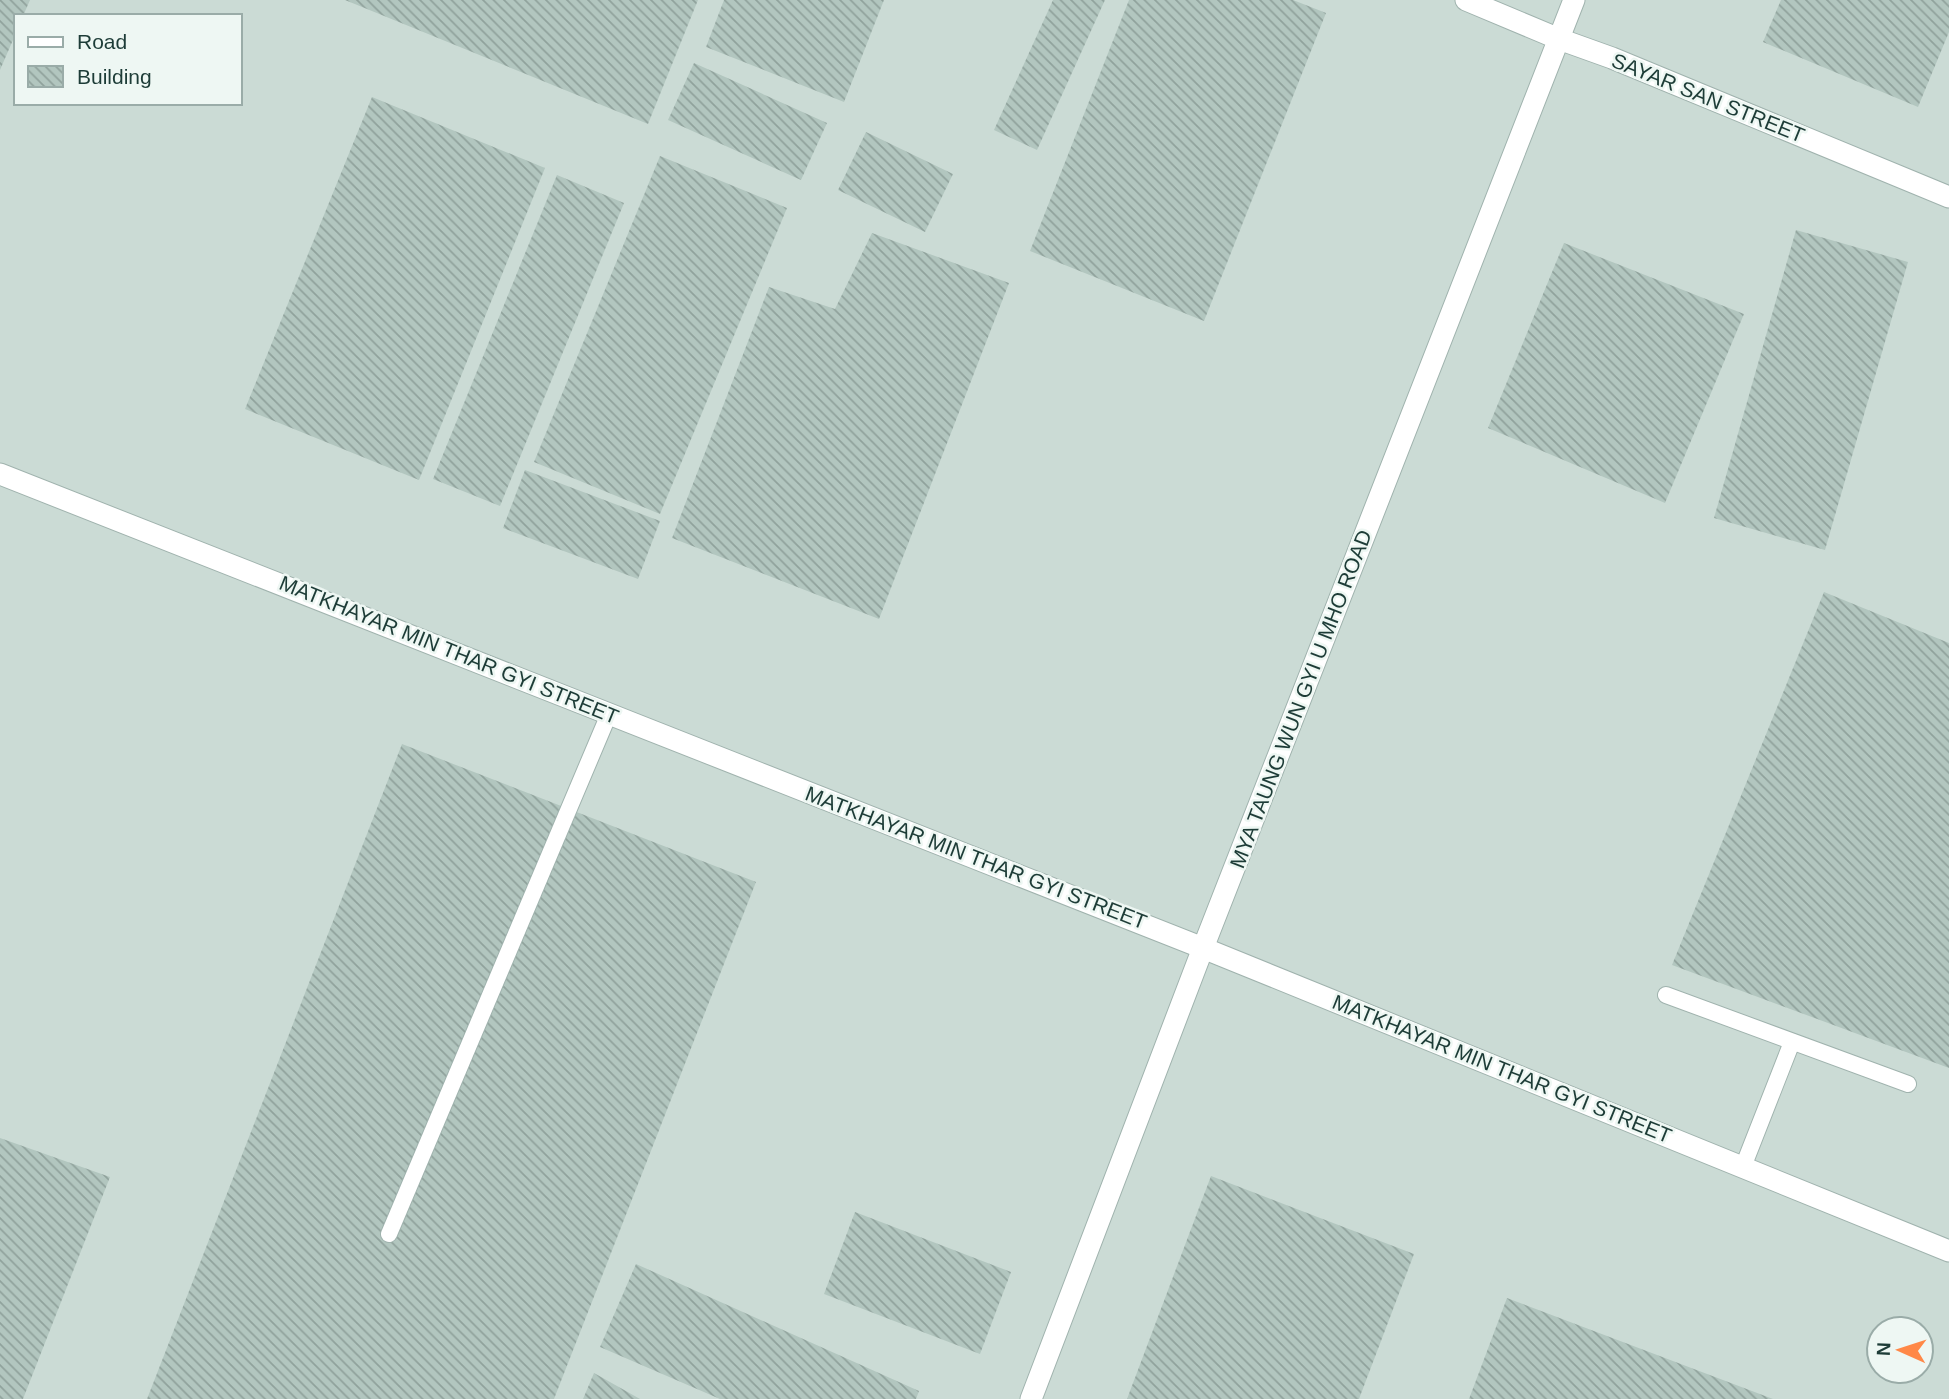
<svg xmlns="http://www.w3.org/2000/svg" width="1949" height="1399" viewBox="0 0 1949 1399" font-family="Arial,sans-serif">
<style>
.built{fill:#cbdbd5;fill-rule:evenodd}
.building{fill:url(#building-back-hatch)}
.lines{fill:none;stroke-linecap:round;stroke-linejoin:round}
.lane-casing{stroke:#a0b3ae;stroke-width:18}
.street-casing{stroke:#a0b3ae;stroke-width:23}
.lane{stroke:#fff;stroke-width:16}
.street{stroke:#fff;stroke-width:21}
.labels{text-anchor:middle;stroke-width:5;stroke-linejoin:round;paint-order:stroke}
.street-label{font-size:21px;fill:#1d3c37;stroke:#eef7f3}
</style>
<defs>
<pattern id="building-back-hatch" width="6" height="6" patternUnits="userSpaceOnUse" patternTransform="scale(1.75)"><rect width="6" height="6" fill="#b2c6bf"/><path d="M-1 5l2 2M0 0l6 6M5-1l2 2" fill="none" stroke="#90a29c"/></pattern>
</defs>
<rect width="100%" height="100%" fill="#ddebe6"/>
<path class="built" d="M 0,0 L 1949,0 L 1949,1399 L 0,1399 ZM 16,16 L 240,16 L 240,103 L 16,103 ZM 1879,1329 L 1921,1329 L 1921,1371 L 1879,1371 Z"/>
<g class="building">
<polygon points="0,0 30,0 23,16 16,16 16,33 0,70"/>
<polygon points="345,0 698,0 648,124"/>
<polygon points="724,0 884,0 844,102 706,47"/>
<polygon points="1053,0 1105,0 1037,150 994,130"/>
<polygon points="1129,0 1293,0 1326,13 1204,321 1030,251"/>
<polygon points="1781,0 1949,0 1949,32 1918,107 1763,42"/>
<polygon points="694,63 827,123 801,180 668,120"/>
<polygon points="372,97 545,168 419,480 245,409"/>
<polygon points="866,132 953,174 925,232 838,190"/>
<polygon points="660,156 787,208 660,514 534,462"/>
<polygon points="557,175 624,203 500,506 433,479"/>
<polygon points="1796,230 1908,262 1825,550 1714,518"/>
<polygon points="872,233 1009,283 879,619 672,538 769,287 835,309"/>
<polygon points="1564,243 1744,314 1665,503 1488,428"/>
<polygon points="525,470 660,521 638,579 503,528"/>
<polygon points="1824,592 1949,643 1949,1068 1672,965"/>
<polygon points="402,744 756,882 554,1399 147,1399"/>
<polygon points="0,1138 110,1177 23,1399 0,1399"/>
<polygon points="1211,1176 1414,1254 1359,1399 1127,1399"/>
<polygon points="855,1212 1011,1272 980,1354 824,1294"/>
<polygon points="636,1264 919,1391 916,1399 720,1399 600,1347"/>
<polygon points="1507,1298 1773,1399 1469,1399"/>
<polygon points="594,1373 640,1399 583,1399"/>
</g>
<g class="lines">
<g class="lane-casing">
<g id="lane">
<polyline points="1666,995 1908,1084"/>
<polyline points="1743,1167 1792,1042"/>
<polyline points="389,1234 609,714"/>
</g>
</g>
<g class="street-casing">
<g id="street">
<polyline points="1466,0 1559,39 1612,58 1949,197"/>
<polyline points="0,474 1203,948 1949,1251"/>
<polyline points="1031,1399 1203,948 1574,0"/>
</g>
</g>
<use href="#lane" class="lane"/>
<use href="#street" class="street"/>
</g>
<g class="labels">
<g class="street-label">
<text transform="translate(1708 98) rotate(22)" y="7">SAYAR SAN STREET</text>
<text transform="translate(449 650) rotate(22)" y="7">MATKHAYAR MIN THAR GYI STREET</text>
<text transform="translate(1301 699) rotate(-69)" y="7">MYA TAUNG WUN GYI U MHO ROAD</text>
<text transform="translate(976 858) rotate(21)" y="7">MATKHAYAR MIN THAR GYI STREET</text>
<text transform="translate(1502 1069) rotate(22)" y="7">MATKHAYAR MIN THAR GYI STREET</text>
</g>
</g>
<rect x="14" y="14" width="228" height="91" fill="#eef7f3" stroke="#9aaca8" stroke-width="2"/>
<rect x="28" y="37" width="35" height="10" fill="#ffffff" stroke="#9aaca8" stroke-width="2"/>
<text x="77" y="49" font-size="21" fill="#1d3c37">Road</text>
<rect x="28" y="66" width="35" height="21" fill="url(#building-back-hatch)" stroke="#9aaca8" stroke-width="2"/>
<text x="77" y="84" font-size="21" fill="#1d3c37">Building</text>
<g transform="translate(1900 1350) rotate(273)"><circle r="33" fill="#eef7f3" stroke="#9aaca8" stroke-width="2"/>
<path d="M0-5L12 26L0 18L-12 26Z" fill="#ff8847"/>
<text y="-10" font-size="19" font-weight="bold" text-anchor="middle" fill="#1d3c37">N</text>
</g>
</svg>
